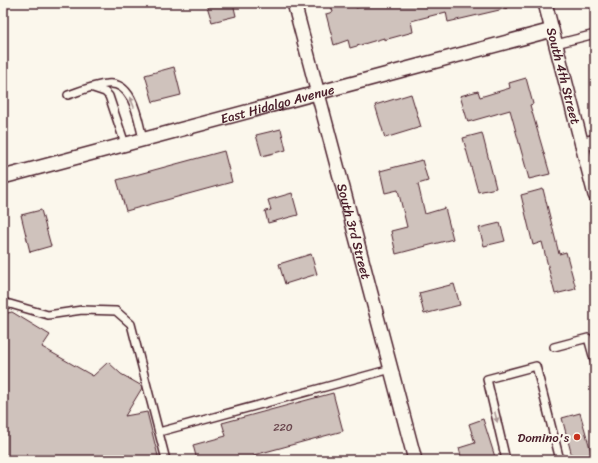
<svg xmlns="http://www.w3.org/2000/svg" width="598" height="463" viewBox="0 0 598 463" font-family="Sriracha,sans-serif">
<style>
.building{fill:#cfc2bc;stroke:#4a1f2b}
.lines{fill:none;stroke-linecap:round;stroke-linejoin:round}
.lane-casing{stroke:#4a1f2b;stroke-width:10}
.street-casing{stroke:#4a1f2b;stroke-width:16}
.lane{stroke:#fbf7ec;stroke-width:7}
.street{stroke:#fbf7ec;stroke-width:13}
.oneway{fill:#ab9695}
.poi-dot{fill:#c8321e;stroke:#fbf7ec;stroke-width:1.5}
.labels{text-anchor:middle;stroke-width:4;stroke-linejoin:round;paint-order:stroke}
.number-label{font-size:11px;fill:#6b484f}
.street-label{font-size:13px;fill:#4a1f2b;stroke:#fbf7ec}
.poi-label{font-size:13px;fill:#4a1f2b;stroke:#fbf7ec;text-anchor:end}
</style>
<rect width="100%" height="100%" fill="#fbf7ec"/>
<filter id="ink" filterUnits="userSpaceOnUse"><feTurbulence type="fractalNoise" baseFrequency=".025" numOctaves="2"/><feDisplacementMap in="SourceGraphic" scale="8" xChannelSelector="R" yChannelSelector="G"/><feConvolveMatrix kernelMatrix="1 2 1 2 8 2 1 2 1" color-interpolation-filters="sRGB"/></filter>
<g filter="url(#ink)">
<g class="building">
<polygon points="206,3 233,3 236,16 212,22"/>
<polygon points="330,3 354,3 356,8 376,3 507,3 508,8 448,22 446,12 411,21 413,32 384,40 384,38 350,48 348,40 334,45 326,14 333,12"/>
<polygon points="174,67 181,95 153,102 145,75"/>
<polygon points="526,78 533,104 530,105 550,174 529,179 510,110 468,122 460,96 478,91 480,97 510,88 509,83"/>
<polygon points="411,94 421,127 385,138 375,105"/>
<polygon points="281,129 286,150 262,156 256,135"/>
<polygon points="482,133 496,188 478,192 463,138"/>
<polygon points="224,151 232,182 126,211 117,180"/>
<polygon points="422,160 428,181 418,184 425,214 445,208 453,239 396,254 391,231 407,227 398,190 385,193 380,171"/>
<polygon points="543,189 559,254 566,252 576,289 555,294 542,242 533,245 521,195"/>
<polygon points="292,193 298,215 268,223 265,211 271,210 268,200"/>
<polygon points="41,210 51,246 30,252 21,215"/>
<polygon points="500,223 505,241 484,246 479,228"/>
<polygon points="311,254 317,274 285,284 279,264"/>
<polygon points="454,284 460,305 424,314 419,293"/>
<polygon points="12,312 50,335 42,347 93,376 108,362 121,374 142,386 142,388 125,416 147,412 159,460 3,460 3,314"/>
<polygon points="333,393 343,431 254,455 255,460 197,460 193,445 226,436 222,423"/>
<polygon points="580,413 592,455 573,460 562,418"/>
<polygon points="483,419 495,457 484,460 462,460 459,448 475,443 469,424"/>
</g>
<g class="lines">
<g class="lane-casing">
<g id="lane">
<polyline points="556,44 595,34"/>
<polyline points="93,88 105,92 109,96 125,144"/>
<path d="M 68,95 C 80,91 94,85 107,84 C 134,81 138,120 143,139"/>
<polyline points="3,302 48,315 82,310 116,311 131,324 166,460"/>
<polyline points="554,347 588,338 595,363"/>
<polyline points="159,432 391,369"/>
<polyline points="506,460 487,379 536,366 560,460"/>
</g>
</g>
<g class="street-casing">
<g id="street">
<path id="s1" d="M 294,3 L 415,460"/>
<path id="s2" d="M 545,3 L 595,195"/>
<polyline points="582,145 595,141"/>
<path id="s3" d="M 3,177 L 552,30"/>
</g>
</g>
<use href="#lane" class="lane"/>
<use href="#street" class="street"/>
</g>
<defs><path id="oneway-solid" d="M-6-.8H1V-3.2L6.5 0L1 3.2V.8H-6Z"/></defs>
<g class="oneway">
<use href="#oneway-solid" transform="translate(132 102) rotate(-111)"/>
<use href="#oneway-solid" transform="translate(496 417) rotate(76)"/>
</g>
</g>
<circle class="poi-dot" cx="577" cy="437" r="4"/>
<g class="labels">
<g class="number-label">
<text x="283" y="431">220</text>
</g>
<g class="street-label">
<text dy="5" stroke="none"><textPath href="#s2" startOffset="75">South 4th Street</textPath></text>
<text dy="5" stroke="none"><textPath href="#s3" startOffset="284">East Hidalgo Avenue</textPath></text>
<text dy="5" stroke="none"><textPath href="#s1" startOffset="236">South 3rd Street</textPath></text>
</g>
<g class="poi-label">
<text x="569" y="442">Domino's</text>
</g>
</g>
<rect width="598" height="463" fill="none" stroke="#fbf7ec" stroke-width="16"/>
<rect x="8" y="8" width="582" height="447" fill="none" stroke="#4a1f2b" stroke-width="1.5" filter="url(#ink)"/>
</svg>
